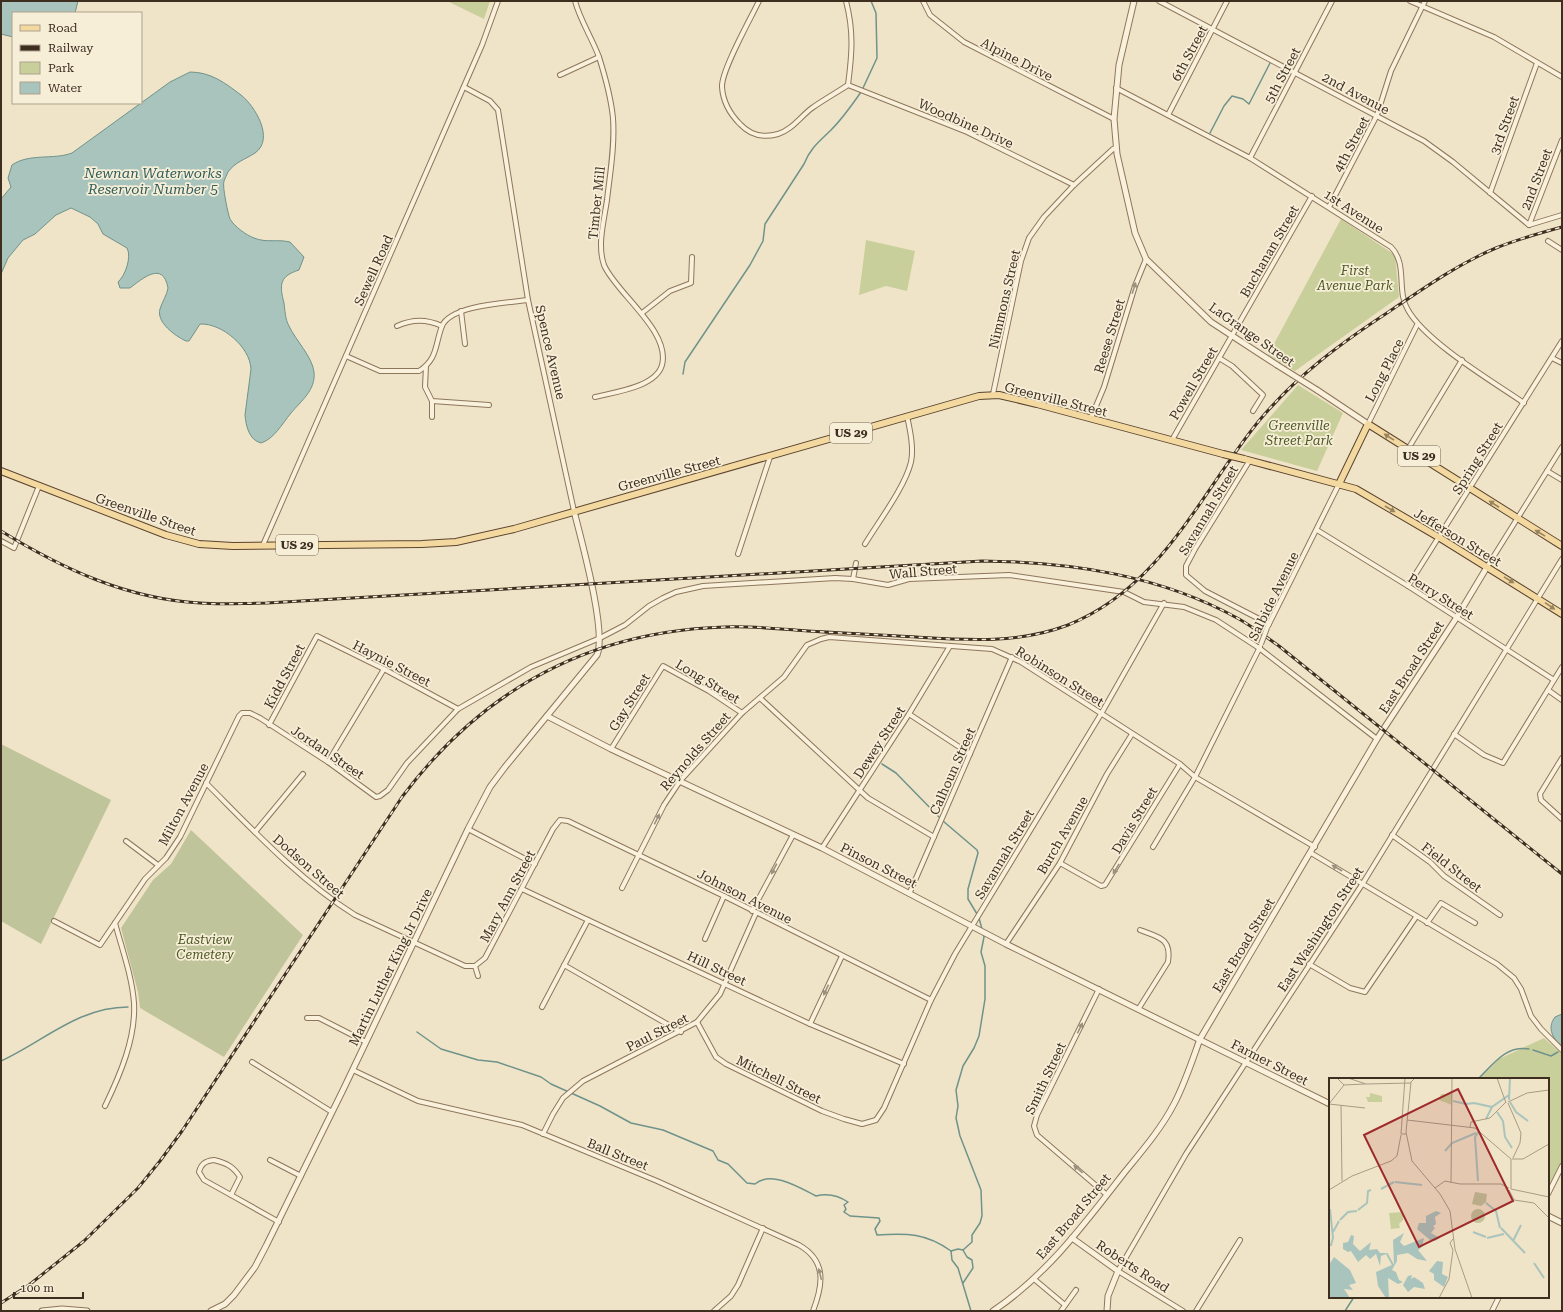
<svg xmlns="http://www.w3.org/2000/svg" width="1563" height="1312" viewBox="0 0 1563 1312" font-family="'Roboto Serif',serif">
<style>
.green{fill:#c9cf9b}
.cemetery{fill:#bfc49a}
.water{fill:#a9c4bc;stroke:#6f938a}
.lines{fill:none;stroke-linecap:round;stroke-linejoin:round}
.stream{stroke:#6f938a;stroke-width:1.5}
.minor-casing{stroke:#8d765c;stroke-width:6}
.tertiary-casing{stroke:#8d765c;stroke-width:7}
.primary-casing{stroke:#5b4430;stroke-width:8}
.minor{stroke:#faf1dc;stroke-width:4}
.tertiary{stroke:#faf1dc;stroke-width:5}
.primary{stroke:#f3d9a0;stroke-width:6}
.rail-casing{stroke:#3d2e20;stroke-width:3}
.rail{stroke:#f7eed8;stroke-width:1.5;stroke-dasharray:4.5;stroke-linecap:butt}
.minor-bridge-casing{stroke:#8d765c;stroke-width:6;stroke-linecap:butt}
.tertiary-bridge-casing{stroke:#8d765c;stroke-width:7;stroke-linecap:butt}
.primary-bridge-casing{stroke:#5b4430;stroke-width:8;stroke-linecap:butt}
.minor-bridge{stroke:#faf1dc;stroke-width:4}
.tertiary-bridge{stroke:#faf1dc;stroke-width:5}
.primary-bridge{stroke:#f3d9a0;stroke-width:6}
.oneway{fill:#9c907e}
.oneway2{fill:#988460}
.labels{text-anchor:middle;stroke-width:3.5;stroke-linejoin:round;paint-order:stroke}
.shield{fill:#f7eed8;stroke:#756857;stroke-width:1}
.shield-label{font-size:12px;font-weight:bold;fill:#3d2e20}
.street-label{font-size:13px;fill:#3d2e20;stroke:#f7eed8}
.park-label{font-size:13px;font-style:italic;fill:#4d5a26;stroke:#f7eed8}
.water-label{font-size:14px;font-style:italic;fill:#2f5d5a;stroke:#f7eed8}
.inset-river{fill:none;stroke:#a9c4bc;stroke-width:2}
.inset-road{fill:none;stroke:#a89b85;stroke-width:1}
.view{fill:#9e2a2b;fill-opacity:0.15;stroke:#9e2a2b;stroke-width:2}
.inset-edge{fill:none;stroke:#3d2e20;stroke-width:2}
</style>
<rect width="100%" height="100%" fill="#f0e4c8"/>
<g class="green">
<polygon points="447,1 490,1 484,19"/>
<polygon points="1341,219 1395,255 1399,297 1295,371 1268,355"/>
<polygon points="866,240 915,251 907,291 886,286 859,295"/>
<polygon points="1298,385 1343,413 1317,471 1241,450"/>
<polygon points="1544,1038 1562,1054 1562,1166 1548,1196 1548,1079 1480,1079 1499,1059"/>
</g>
<g class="cemetery">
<polygon points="1,744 111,800 41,944 1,921"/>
<polygon points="191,830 303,935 224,1057 140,1008 138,992 121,928 153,880 171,864"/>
</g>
<g class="water">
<polygon points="1,1 78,1 75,13 13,13 13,37 1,34"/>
<path d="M 190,72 C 211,72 225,83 241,95 C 255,106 275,139 255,153 C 246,159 235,162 228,172 C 227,175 225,178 224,181 C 222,186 228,214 230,219 C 235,227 246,235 254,238 C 266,243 278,239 290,242 L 304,257 L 299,270 C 280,276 279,284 284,303 C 285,310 285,319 289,326 C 296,341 312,356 314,372 C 316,390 301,401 291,413 C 282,424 274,439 261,443 C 249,440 246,426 245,415 L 251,369 C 250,347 222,323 200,324 L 189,341 L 186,341 C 175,336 156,322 160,309 C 162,302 167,295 168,288 C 163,260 142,279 130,288 L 120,288 L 118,282 C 125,276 132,257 127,248 L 103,234 L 98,224 L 90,217 L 71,208 L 56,215 L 35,234 L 23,240 L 8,258 L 1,274 L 1,199 L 11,187 L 8,178 L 12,165 C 29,153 54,160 72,153 L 170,82 Z"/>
<path d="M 1562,1014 L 1562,1048 C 1554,1039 1546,1029 1555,1017 Z"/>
</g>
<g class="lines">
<g class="stream">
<polyline points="863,88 877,58 876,13 871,1"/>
<polyline points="1210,133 1224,106 1232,96 1243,99 1249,104 1270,63"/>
<path d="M 683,374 L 685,362 L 750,265 L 763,241 L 765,224 L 804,164 C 810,148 820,141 831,130 C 843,118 852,105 861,92"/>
<polyline points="882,764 896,773 939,817"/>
<polyline points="943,821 977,850 978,853 968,889 968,899 977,914"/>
<polyline points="979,918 982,929"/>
<path d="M 417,1032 L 441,1049 L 478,1060 L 497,1062 L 541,1077 L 551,1084 L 600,1106 L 631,1123 L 663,1130 L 713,1151 L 718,1160 L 728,1164 L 747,1183 L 755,1184 C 772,1170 800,1188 816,1196 C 827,1193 839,1196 848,1202 L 844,1205 L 846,1209 L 844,1212 L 850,1216 L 879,1218 L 880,1221 L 875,1229 L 877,1235 C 907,1233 926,1233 951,1251 L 952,1260 L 958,1268 L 971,1311"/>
<polyline points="1533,1050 1551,1056 1558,1052"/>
<path d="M 1,1061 C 43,1042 78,1007 128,1007"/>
<path d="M 1478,1079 C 1493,1065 1505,1045 1529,1049"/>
<polyline points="951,1251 958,1249 963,1250"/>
<polyline points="963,1283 973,1268 972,1260 967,1257 963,1250 972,1242 972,1235 980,1223 982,1216 981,1190 960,1136 956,1118 958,1106 956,1090 963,1066 974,1048 979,1036 985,999 985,966 981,952 984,937 983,933"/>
<polyline points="1345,1311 1354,1297"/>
</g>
<g class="minor-casing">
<g id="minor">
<path d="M 575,1 C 580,20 592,38 599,57 C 605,76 611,98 613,118 C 615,145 610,174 607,200 C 604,221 597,245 604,265 C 615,292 671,331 662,365 C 656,387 615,392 595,397"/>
<path d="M 759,1 C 751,18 721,71 722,87 C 723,102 730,114 740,124 C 751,136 764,138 778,134 C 792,130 801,116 812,108 C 823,100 836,93 848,85 C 852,54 854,32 846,1"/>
<polyline points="923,1 930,15 964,42 1114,119"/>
<polyline points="1159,1 1424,141 1453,162 1529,225"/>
<polyline points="1410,1 1494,37 1562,77"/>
<polyline points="560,75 599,57"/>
<polyline points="848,85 967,132 1074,185"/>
<polyline points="464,87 490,101 498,110 528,300 574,511"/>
<path d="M 1116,88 L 1250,158 L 1391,247 C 1408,264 1396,291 1408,310 C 1426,342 1492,381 1524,403"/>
<polyline points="1168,115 1227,1"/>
<polyline points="1250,158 1332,1"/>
<polyline points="1490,193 1537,63"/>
<polyline points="1329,207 1377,115 1391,71 1425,1"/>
<polyline points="1529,225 1562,140"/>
<polyline points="1529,225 1562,215"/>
<polyline points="1548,241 1562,250"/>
<polyline points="461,311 465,344"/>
<polyline points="642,313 670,291 691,283 692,257"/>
<path d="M 397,326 C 413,319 426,319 442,326"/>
<path d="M 346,356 L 380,371 L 419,371 C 438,359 435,344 442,326 C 451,305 507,303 528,300"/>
<polyline points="1219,358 1232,366 1263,395 1253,411"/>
<polyline points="1552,358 1562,363"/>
<polyline points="426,366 425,387 432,401 489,405"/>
<polyline points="993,394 1021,261 1029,238 1044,217 1074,185 1113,149 1116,148"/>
<polyline points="432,417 432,401"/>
<polyline points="1091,418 1104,387 1135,286 1146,259"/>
<polyline points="1368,424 1417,325"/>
<polyline points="1172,440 1312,196"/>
<polyline points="1408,449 1462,360"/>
<polyline points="1250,460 1195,549 1186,566 1186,575 1205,591 1269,624"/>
<polyline points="1547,471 1562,480"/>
<polyline points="1317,530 1408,586 1554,680"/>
<polyline points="1,541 14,548 39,486"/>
<path d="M 865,544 C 879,521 905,487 911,462 C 914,448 910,430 907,416"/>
<polyline points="263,545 482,45 498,1"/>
<polyline points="738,554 770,457"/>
<polyline points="1487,567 1562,447"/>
<polyline points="853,579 856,563"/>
<polyline points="1408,586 1562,341"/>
<polyline points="1268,626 1339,484"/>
<polyline points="1548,690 1562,700"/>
<polyline points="760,698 868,798 934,837"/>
<polyline points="909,714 970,754"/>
<polyline points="269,725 317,636 384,669 458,709"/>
<polyline points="1454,734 1484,755 1503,763 1562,667"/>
<polyline points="611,749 663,666 709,691 742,713"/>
<polyline points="1562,758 1540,794 1541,800 1562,819"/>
<polyline points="328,762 384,669"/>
<path d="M 206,783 C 253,830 299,880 355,915 L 465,966 L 475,966 L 485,958 L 553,829 L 560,820 L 568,821 L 724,896 L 931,1000"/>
<polyline points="468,829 535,864"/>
<polyline points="255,832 303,774"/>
<polyline points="1392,835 1430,862 1444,876 1500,915"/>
<polyline points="126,841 158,865"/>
<polyline points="1153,847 1195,777 1260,647"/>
<polyline points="822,848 909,714 950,646"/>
<polyline points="1311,853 1497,964 1514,978 1521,989 1531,1016 1541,1029 1562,1050"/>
<polyline points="1060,863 1101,886 1105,885 1180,764"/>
<polyline points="622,888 664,805 680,781 742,713 784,677 807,645 821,639 829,637 992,649 1021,662 1180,764 1195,777 1315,847"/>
<polyline points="522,889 810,1024 904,1064"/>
<polyline points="910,892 1012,657"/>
<polyline points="752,911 793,835"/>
<polyline points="54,921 100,945 145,879 166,858 180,837 239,716 242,713 250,713 260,718 328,762 376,797 380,796 388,790 407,763 458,709 531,667 600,638 625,625 649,606 663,598 676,592 703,586 835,578 853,579 888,585 909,579 1009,575 1124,592 1144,602 1184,607 1216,620 1259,648 1377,739"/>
<polyline points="1427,923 1441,903 1475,923"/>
<polyline points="705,939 724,896"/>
<polyline points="1006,944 1060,863 1107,774 1132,734"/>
<polyline points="1309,964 1350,988 1365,992 1416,917"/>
<polyline points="564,965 681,1032"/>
<polyline points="475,966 478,976"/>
<polyline points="1099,989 1037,1115 1034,1126 1037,1135 1107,1195"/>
<polyline points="542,1007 588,920"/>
<path d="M 1139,1008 L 1168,962 C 1172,938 1158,937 1140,930"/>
<polyline points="307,1018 319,1018 366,1042"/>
<polyline points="697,1022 716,1057 726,1064 822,1111 844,1119 862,1124 876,1120 884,1108 931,1000 955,954 1101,714 1164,603"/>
<polyline points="810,1024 842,956"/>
<polyline points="252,1062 332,1112"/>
<path d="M 353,1070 L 418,1101 L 522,1125 L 657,1181 L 799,1245 C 827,1261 823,1285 813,1311"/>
<path d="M 105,1106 C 120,1075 136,1038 134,1003 C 132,976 122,949 115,923"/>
<polyline points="543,1134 553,1114 563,1098 583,1081 697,1022 720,994 756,913"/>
<path d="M 214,1160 C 226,1163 233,1166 240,1177 L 231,1195 L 204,1180 L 199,1172 C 201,1164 205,1161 214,1160 Z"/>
<polyline points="270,1160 301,1176"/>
<polyline points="1548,1194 1562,1166"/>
<polyline points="231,1195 279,1222"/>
<polyline points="1034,1279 1065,1305"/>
<polyline points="714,1311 731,1296 738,1285 763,1228"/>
<polyline points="1061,1311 1076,1290"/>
<polyline points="1183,1311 1118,1271 1186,1154 1363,883 1562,559"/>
<polyline points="1196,1311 1240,1240"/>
<polyline points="1492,1311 1499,1297"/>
</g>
</g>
<g class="tertiary-casing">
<g id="tertiary">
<polyline points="1134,1 1119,65 1114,119 1117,154 1135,233 1146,259 1211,322 1277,365"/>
<polyline points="1317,390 1368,424"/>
<polyline points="547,716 611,749 822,848 1006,944 1330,1104"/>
<polyline points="1548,1216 1562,1223"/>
<polyline points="1072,1238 1118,1271 1108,1296 1107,1311"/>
<polyline points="42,1311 62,1309 87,1311"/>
<path d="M 211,1311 L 225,1304 L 234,1295 L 255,1267 L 266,1246 L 343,1090 L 468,829 L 490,787 L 505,767 L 597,655 C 607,632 581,539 574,511"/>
<path d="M 993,1311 C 1046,1276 1086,1222 1124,1173 C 1142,1151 1161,1129 1174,1104 C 1185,1083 1192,1061 1200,1039 L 1377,739 L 1457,617 L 1487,567"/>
</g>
</g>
<g class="primary-casing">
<g id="primary">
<polyline points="1244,459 1356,489 1440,538 1562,614"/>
<polyline points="1,471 166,535 199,544 233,546 422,544 456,542 514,529 979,396 999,395 1037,404 1223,454"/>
<polyline points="1339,484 1368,424 1562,546"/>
</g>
</g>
<use href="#minor" class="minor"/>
<use href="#tertiary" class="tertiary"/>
<use href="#primary" class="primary"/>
<g class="rail-casing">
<g id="rail">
<path d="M 1,531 C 63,569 127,599 200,603 C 222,605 245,603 267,603 L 982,561 C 1071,562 1160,575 1239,619 C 1253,627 1266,637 1279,646 L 1562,874"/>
<path d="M 1,1303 L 29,1285 L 84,1241 L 138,1188 L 160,1161 L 182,1131 L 402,797 C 483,689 590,631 725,627 C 753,626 781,629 808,631 C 838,633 868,634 898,636 C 955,639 1013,646 1068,625 C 1161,588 1200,494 1258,422 C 1296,376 1341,343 1390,311 C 1424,288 1458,264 1496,248 C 1518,239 1540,233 1562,227"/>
</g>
</g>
<use href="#rail" class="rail"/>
<g class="minor-bridge-casing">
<polyline id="minor-bridge" points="1261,644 1267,628"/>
</g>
<g class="tertiary-bridge-casing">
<polyline id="tertiary-bridge" points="1277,365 1317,390"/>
</g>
<g class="primary-bridge-casing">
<polyline id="primary-bridge" points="1223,454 1244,459"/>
</g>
<use href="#minor-bridge" class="minor-bridge"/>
<use href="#tertiary-bridge" class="tertiary-bridge"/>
<use href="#primary-bridge" class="primary-bridge"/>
</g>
<defs><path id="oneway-solid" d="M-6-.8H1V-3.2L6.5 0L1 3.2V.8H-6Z"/></defs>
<g class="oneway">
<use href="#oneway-solid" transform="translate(1134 288) rotate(-72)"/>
<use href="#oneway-solid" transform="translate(657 819) rotate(-64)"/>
<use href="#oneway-solid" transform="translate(1337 868) rotate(-150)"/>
<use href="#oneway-solid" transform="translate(774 869) rotate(118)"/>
<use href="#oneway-solid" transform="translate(1116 869) rotate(121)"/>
<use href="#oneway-solid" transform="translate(826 990) rotate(115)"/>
<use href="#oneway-solid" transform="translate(1080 1028) rotate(-64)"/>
<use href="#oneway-solid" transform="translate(1078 1169) rotate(-140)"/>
<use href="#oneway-solid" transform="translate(820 1274) rotate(-104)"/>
</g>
<g class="oneway2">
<use href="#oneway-solid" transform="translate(1389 437) rotate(-148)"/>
<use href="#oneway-solid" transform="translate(1494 504) rotate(-147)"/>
<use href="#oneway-solid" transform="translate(1390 509) rotate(30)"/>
<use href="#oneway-solid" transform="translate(1540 533) rotate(-149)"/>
<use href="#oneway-solid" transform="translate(1509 580) rotate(31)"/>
<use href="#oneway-solid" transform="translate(1550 606) rotate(34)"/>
</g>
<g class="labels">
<g class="shield">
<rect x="830" y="423" width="42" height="20" rx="3"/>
<rect x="1398" y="446" width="42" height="20" rx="3"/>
<rect x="276" y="535" width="42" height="20" rx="3"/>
</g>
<g class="shield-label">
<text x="851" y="437">US 29</text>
<text x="1419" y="460">US 29</text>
<text x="297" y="549">US 29</text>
</g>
<g class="street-label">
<text transform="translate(1189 53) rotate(-62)" y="5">6th Street</text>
<text transform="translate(1017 59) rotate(27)" y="5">Alpine Drive</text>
<text transform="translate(1282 75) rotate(-62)" y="5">5th Street</text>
<text transform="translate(1356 93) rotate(28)" y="5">2nd Avenue</text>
<text transform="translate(966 123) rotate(24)" y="5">Woodbine Drive</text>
<text transform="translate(1504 125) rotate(-70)" y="5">3rd Street</text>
<text transform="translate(1351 144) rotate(-62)" y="5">4th Street</text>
<text transform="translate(1536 179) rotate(-69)" y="5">2nd Street</text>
<text transform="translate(596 203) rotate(-84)" y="5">Timber Mill</text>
<text transform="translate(1354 211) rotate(33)" y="5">1st Avenue</text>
<text transform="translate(1269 251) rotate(-60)" y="5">Buchanan Street</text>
<text transform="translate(373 270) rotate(-66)" y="5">Sewell Road</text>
<text transform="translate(1004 299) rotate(-77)" y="5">Nimmons Street</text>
<text transform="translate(1252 334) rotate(35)" y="5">LaGrange Street</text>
<text transform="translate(1109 336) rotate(-73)" y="5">Reese Street</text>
<text transform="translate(551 352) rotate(77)" y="5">Spence Avenue</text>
<text transform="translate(1384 370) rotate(-63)" y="5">Long Place</text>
<text transform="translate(1193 383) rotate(-60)" y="5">Powell Street</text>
<text transform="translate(1056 399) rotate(14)" y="5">Greenville Street</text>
<text transform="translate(1477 458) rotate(-58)" y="5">Spring Street</text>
<text transform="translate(669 473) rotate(-15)" y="5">Greenville Street</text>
<text transform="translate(1208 510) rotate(-59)" y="5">Savannah Street</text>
<text transform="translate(146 514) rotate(19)" y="5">Greenville Street</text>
<text transform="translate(1458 537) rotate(31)" y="5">Jefferson Street</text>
<text transform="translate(923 571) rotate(-5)" y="5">Wall Street</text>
<text transform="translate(1273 596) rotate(-64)" y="5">Salbide Avenue</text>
<text transform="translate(1441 596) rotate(32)" y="5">Perry Street</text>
<text transform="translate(392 663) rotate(27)" y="5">Haynie Street</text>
<text transform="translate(1411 667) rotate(-57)" y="5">East Broad Street</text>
<text transform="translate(284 676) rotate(-62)" y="5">Kidd Street</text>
<text transform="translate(1060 676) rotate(32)" y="5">Robinson Street</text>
<text transform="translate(708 681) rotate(31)" y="5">Long Street</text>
<text transform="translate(629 702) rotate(-58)" y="5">Gay Street</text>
<text transform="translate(879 742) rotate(-57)" y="5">Dewey Street</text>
<text transform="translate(695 751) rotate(-49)" y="5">Reynolds Street</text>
<text transform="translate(328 752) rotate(34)" y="5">Jordan Street</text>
<text transform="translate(952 771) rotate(-66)" y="5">Calhoun Street</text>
<text transform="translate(183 804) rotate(-62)" y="5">Milton Avenue</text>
<text transform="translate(1134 820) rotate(-59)" y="5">Davis Street</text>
<text transform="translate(1062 835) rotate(-60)" y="5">Burch Avenue</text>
<text transform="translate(1004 854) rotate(-59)" y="5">Savannah Street</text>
<text transform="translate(879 865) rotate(27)" y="5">Pinson Street</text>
<text transform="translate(309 866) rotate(41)" y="5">Dodson Street</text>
<text transform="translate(1452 867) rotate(38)" y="5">Field Street</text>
<text transform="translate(507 896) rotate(-62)" y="5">Mary Ann Street</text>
<text transform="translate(745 896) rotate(27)" y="5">Johnson Avenue</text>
<text transform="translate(1320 929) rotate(-57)" y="5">East Washington Street</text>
<text transform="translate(1243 945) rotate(-59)" y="5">East Broad Street</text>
<text transform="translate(390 967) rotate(-64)" y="5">Martin Luther King Jr Drive</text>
<text transform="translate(717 968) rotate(25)" y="5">Hill Street</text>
<text transform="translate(657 1032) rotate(-27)" y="5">Paul Street</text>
<text transform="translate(1270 1062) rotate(27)" y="5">Farmer Street</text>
<text transform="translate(1045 1078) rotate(-65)" y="5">Smith Street</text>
<text transform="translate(779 1079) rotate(26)" y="5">Mitchell Street</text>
<text transform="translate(618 1154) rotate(22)" y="5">Ball Street</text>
<text transform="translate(1073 1216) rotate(-50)" y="5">East Broad Street</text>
<text transform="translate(1133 1266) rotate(33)" y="5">Roberts Road</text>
</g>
<g class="park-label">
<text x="1355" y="275">First<tspan x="1355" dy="15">Avenue Park</tspan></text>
<text x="1299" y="430">Greenville<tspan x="1299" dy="15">Street Park</tspan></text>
<text x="205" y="944">Eastview<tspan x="205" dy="15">Cemetery</tspan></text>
</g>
<g class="water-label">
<text x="153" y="178">Newnan Waterworks<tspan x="153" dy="16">Reservoir Number 5</tspan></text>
</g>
</g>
<g transform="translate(1329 1078)">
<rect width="220" height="220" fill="#f0e4c8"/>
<path d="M 41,15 L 53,18 L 53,24 L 39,24 L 37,19 L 41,19 ZM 112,16 L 123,16 L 123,27 L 110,22 ZM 74,134 L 74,142 L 70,146 L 71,150 L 62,151 L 60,135 Z" fill="#c9cf9b"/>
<path d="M 146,114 L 158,116 L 157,124 L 152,128 L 143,126 ZM142 138a7 7 0 1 1 14 0a7 7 0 1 1-14 0Z" fill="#bfc49a"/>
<path d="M 107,133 L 112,135 L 106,139 L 107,146 L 104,148 L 106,150 L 102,155 L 111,160 L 106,163 L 101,162 L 88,151 L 90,145 L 97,145 L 97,138 ZM 75,155 L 71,164 L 75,168 L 95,160 L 93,169 L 89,172 L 98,183 L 88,181 L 79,175 L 68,177 L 68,183 L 63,192 L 67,194 L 70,202 L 74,204 L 69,206 L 59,200 L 60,220 L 57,220 L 49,208 L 47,194 L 65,186 L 64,162 ZM 22,157 L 25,158 L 24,166 L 31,173 L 42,164 L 40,172 L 48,171 L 51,175 L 60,175 L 52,178 L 51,188 L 47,176 L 41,181 L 37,177 L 29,184 L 22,173 L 19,174 L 14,171 L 14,165 L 19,164 ZM 5,179 L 21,192 L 27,205 L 20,207 L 24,212 L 15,211 L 21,220 L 0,220 L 0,187 ZM 108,183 L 114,184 L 113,196 L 119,199 L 115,209 L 105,202 L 105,196 L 100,193 ZM 83,197 L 82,201 L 85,199 L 94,205 L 96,211 L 85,209 L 79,214 L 74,207 L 79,198 Z" fill="#a9c4bc"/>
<path class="inset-river" d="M 180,22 L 181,0M 124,23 L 137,26 L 145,25M 181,24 L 187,34 L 199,43M 145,25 L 163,29M 168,34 L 174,43 L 176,59 L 183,70M 157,41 L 163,29 L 180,17M 116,73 L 123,65 L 147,55M 149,103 L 146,59 L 150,53M 66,104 L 93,107M 52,111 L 65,104M 157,125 L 167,133 L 171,150M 29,132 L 38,125 L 39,113 L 42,112M 11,142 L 19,134 L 28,133M 172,150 L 196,175M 4,154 L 10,143M 144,154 L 157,159M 158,160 L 175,156M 184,163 L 192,147M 0,167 L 2,167 L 4,160 L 1,131M 58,176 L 64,187M 205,185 L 215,200"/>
<path class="inset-road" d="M 8,0 L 15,7 L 36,6M 19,0 L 37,6 L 82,5M 76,0 L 72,56 L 77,56M 86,0 L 82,4 L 77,54 L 83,83 L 111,116 L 121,133 L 126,171 L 143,220M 168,0 L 177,25M 179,24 L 198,15 L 220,12M 179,25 L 192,55 L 191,65 L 184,80M 0,26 L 36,30M 0,26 L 15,7M 12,27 L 13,103M 78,42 L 146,50 L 182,81M 141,49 L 142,44 L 161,40 L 177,24M 183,81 L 194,81 L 220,66M 122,105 L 123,0M 106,110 L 116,103 L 131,106 L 172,106 L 180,110M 182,111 L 220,119M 182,111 L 182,81M 0,112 L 23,98 L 62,83 L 68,78 L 72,57M 180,112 L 185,122 L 205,125 L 220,140M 110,220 L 120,201 L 124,172 L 121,165 L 124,161"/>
<path class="view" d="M 129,11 L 184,123 L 90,169 L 35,57 Z"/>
<rect width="220" height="220" class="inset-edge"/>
</g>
<rect width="1563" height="1312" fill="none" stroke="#3d2e20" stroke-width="4"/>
<rect x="12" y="12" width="130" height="92" fill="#f7eed8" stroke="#ada18e"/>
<rect x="20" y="25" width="20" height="6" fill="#f3d9a0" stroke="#ada18e"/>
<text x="48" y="32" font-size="12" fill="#3d2e20">Road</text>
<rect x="20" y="45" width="20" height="6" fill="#3d2e20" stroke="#ada18e"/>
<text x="48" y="52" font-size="12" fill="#3d2e20">Railway</text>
<rect x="20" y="62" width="20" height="12" fill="#c9cf9b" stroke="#ada18e"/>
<text x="48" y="72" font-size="12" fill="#3d2e20">Park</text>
<rect x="20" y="82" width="20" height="12" fill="#a9c4bc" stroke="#ada18e"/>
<text x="48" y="92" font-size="12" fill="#3d2e20">Water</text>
<path d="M14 1292v6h69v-6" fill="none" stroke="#3d2e20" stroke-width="2"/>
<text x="20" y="1292" font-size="12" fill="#3d2e20" stroke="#f7eed8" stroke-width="3" paint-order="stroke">100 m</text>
</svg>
